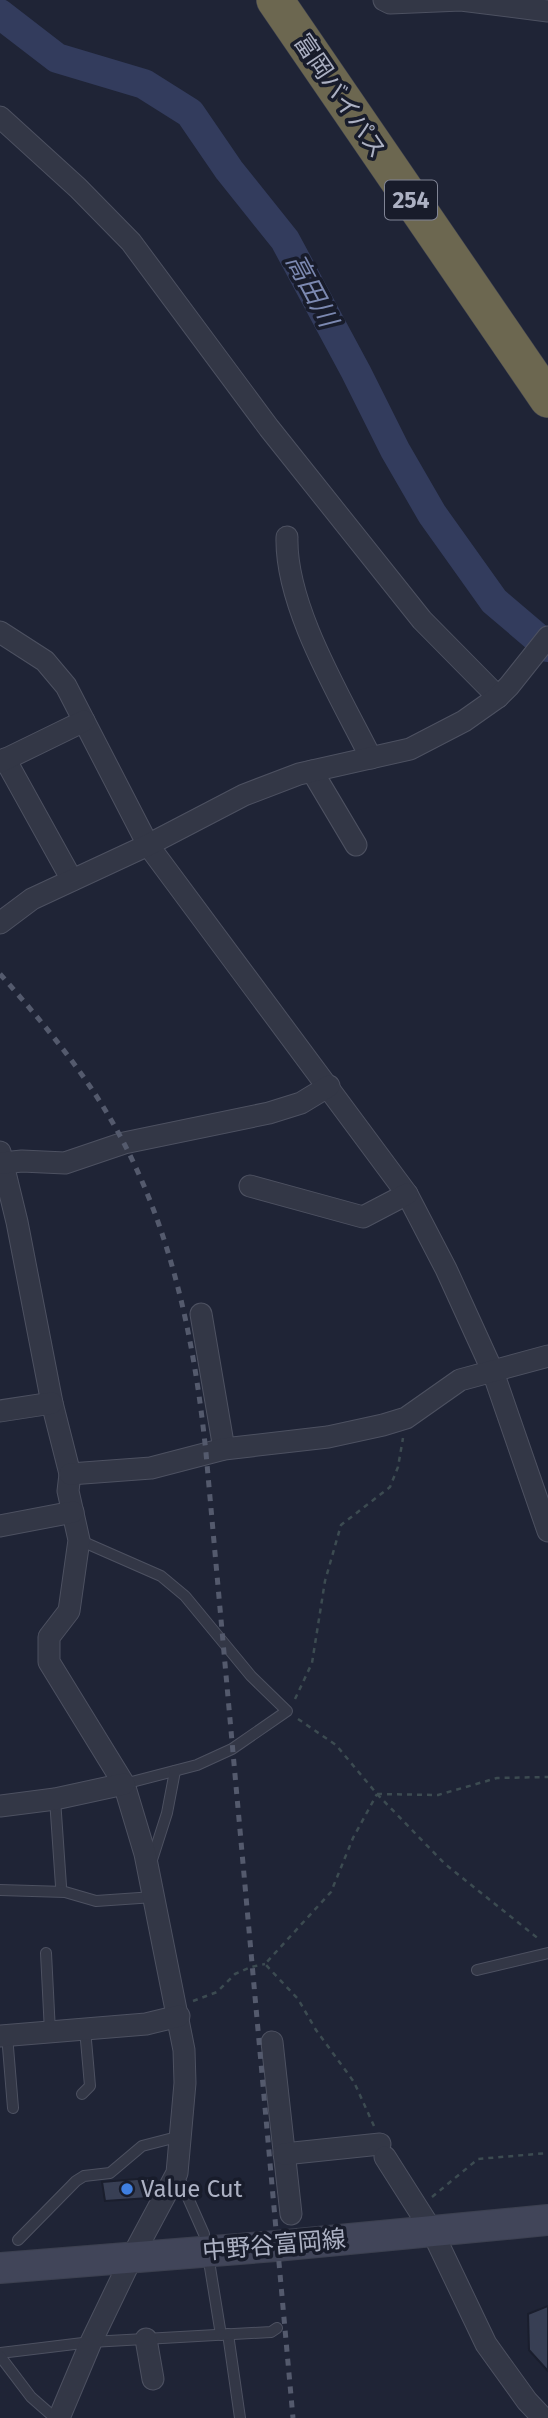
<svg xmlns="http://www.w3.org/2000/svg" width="548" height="2418" viewBox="0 0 548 2418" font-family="'Fira Sans','Noto Sans JP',sans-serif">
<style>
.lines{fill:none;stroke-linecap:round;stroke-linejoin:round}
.river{stroke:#333c5d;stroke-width:30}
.building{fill:#383f54;stroke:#1a1e2d;stroke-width:2}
.lane-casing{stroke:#4d5161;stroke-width:12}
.street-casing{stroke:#4d5161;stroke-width:23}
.secondary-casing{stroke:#3c4050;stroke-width:32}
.highway-casing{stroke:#3a3e4e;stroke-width:38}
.path{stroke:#3c4b51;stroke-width:2.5;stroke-dasharray:5 5;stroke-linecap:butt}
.lane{stroke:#333746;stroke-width:10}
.street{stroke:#333746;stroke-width:21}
.secondary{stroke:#414559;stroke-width:30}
.highway{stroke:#6c6750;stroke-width:37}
.rail{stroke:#545a6d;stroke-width:5;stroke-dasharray:7 7;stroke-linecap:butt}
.shop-dot{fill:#3f7fe0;stroke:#181c2b;stroke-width:2.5}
.labels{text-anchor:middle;stroke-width:7;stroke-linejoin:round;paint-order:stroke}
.shield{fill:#181c2b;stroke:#808495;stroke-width:2}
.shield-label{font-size:23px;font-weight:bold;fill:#acb1c3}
.street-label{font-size:24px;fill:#acb1c3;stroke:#181c2b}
.poi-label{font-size:24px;fill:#acb1c3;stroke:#181c2b;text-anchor:start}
.water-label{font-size:26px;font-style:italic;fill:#7c89b1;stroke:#181c2b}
</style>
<rect width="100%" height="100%" fill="#1f2436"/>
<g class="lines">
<polyline class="river" points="0,14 57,58 144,84 190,113 229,170 285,240 356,372 395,450 432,514 494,601 548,647"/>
</g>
<g class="building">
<polygon points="149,2178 149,2198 105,2201 102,2182"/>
<polygon points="548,2306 548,2371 529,2350 528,2314"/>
</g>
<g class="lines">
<g class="lane-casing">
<g id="lane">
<polyline points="79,1540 161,1576 185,1596 251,1676 287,1711 232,1749 197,1765 124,1784"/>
<polyline points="55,1799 61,1886"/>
<polyline points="151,1863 167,1813 175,1771"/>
<polyline points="0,1890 65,1892 96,1901 154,1897"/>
<polyline points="46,1953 50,2032"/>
<polyline points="477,1970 548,1953"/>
<polyline points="7,2035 13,2108"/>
<polyline points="82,2094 90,2086 85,2029"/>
<polyline points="177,2173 204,2234"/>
<polyline points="18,2240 76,2181 84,2176 110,2173 142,2146 173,2138 181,2133"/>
<polyline points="208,2255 221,2335"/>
<polyline points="228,2334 240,2418"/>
<polyline points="0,2353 91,2342 271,2332 277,2328"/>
<polyline points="0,2356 31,2397 55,2418"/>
</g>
</g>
<g class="street-casing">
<g id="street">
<polyline points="384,0 390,3 461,0 548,11"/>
<polyline points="0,117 78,188 131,242 269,428 422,620 498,697"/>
<path d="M 287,537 C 285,606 340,696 371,758"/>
<polyline points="0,632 45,661 66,686 148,845 407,1194 446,1269 493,1372 548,1531"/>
<polyline points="5,759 72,880"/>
<polyline points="0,762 84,721"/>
<polyline points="312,771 356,845"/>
<polyline points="0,923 32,899 148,845 244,795 299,774 410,749 464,721 498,697 509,686 548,637"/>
<polyline points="0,1152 17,1222 52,1403 70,1474 68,1491 79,1540 69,1611 49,1637 49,1662 124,1784 145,1854 184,2050 185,2083 177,2173 132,2257 91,2342 59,2418"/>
<polyline points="3,1163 22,1161 65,1163 124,1143 269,1113 301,1103 329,1086"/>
<polyline points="250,1186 363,1217 407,1194"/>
<polyline points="201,1314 224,1449"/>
<polyline points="0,1411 52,1403"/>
<polyline points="70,1474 151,1468 224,1449 328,1437 383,1425 406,1418 460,1380 548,1356"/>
<polyline points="0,1526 73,1512"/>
<polyline points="0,1806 55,1799 124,1784"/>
<polyline points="0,2036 146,2024 179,2016"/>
<polyline points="272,2042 291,2214"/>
<polyline points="284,2154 380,2144"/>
<polyline points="385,2157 432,2231 486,2344 527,2401 543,2418"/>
<polyline points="146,2339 153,2379"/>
</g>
</g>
<g class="secondary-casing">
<polyline id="secondary" points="0,2268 276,2246 548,2220"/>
</g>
<g class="highway-casing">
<polyline id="highway" points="275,0 548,399"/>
</g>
<g class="path">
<polyline points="295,1699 312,1663 325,1581 341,1525 390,1487 398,1467 403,1438"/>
<polyline points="298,1719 336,1745 377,1794 445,1864 540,1940"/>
<polyline points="377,1794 438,1795 497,1778 548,1777"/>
<polyline points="193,2001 217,1992 235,1974 251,1967 265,1964"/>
<polyline points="374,2126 354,2082 316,2030 298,1999 265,1964 331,1892 353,1838 377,1794"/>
<polyline points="432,2197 478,2159 548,2153"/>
</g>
<use href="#lane" class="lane"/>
<use href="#street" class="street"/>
<use href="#secondary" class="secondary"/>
<use href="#highway" class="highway"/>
<path class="rail" d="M 0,974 C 38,1017 77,1063 107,1113 C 169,1216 194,1335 206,1453 L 293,2418"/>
</g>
<circle class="shop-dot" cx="127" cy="2189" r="7"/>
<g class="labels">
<rect class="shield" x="385" y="180.5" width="52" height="39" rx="5"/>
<g class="shield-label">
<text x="411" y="208">254</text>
</g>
<g class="street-label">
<text transform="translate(340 96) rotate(56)" y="8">富岡バイパス</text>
<text transform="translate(274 2245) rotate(-5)" y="8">中野谷富岡線</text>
</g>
<g class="poi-label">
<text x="141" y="2197">Value Cut</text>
</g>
<g class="water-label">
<text transform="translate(312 290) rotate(62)" y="9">高田川</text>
</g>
</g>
</svg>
